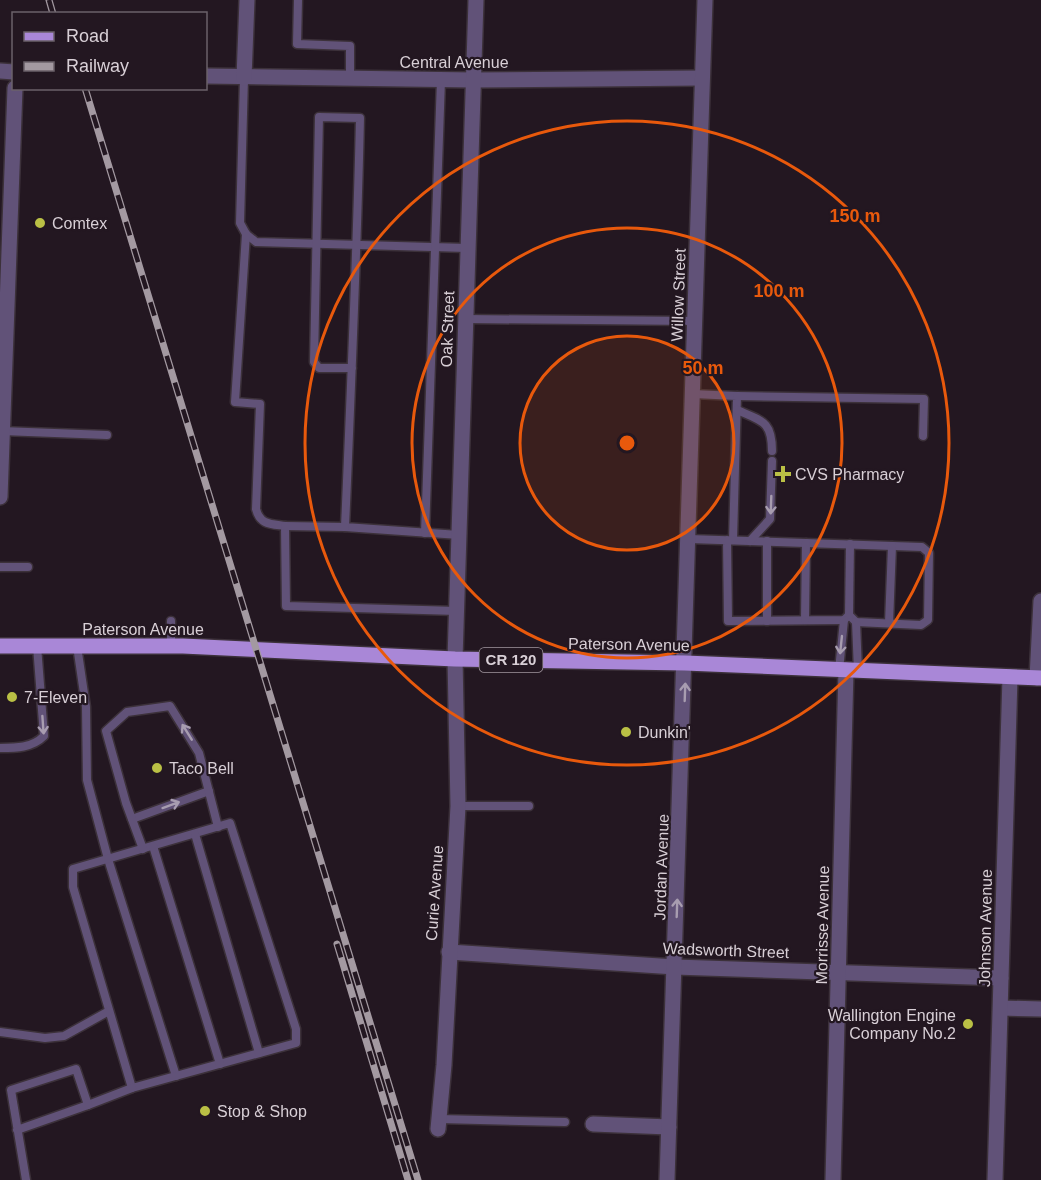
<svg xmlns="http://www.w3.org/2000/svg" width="1041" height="1180" viewBox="0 0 1041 1180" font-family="Helvetica,sans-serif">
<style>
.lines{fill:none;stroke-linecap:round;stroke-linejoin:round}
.service-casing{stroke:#3c313a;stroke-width:11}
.minor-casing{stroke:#3c313a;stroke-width:18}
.primary-casing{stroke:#3c313a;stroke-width:18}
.service{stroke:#615278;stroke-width:8}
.minor{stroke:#615278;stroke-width:15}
.primary{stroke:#a987d7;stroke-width:15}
.rail-casing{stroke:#a399a1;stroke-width:7}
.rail{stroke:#231721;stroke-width:4.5;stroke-dasharray:14;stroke-linecap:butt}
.oneway{stroke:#a89db0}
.ring{fill:none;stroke:#e8590c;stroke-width:3}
.poi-dot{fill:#bac045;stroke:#231721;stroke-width:2}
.labels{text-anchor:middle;stroke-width:4.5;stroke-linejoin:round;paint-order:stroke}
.shield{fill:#231721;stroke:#a298a0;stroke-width:1.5}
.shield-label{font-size:15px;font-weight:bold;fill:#d8cfd6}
.street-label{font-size:16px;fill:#d8cfd6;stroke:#231721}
.poi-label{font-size:16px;fill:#d8cfd6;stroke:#231721;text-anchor:start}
.centre{fill:#e8590c;stroke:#231721;stroke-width:3}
.ring-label{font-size:18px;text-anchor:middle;font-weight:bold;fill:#e8590c;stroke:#231721;stroke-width:4.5;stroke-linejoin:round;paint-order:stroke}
</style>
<rect width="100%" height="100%" fill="#231721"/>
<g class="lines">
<g class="service-casing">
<g id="service">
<polyline points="298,0 297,44 350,46 350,79"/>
<polyline points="244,78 240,223 246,234 256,242 467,248"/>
<path d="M 246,234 L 235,402 L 260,404 L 256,509 C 260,525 271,524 285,526 L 286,606 L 457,611"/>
<polyline points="465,319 695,321"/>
<path d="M 352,368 L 319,368 L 314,362 L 319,117 L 360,118 C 357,255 351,391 345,527 L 459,535"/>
<polyline points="693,394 737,396 733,540"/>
<polyline points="737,396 924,399 923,436"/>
<path d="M 737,410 C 762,421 772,421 772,451"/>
<polyline points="2,431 107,435"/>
<polyline points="285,526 345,527"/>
<polyline points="425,533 441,80"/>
<polyline points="689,539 922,547 929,553 928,620 921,625 856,622 849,615 844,620 728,621 727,540"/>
<polyline points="750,541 770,519 772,461"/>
<polyline points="0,567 28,567"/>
<polyline points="849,615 850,544"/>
<polyline points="805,620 806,543"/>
<polyline points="171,621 171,646"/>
<polyline points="767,621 767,541"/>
<polyline points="856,622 858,671"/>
<polyline points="889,623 892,546"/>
<polyline points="77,646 86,707 87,780 108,859 176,1076"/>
<polyline points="839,670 844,620"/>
<path d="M 0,748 C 16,748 32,748 44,736 L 37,646"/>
<polyline points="458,806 529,806"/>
<polyline points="132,819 209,791"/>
<polygon points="230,823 296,1029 296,1043 132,1088 73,887 73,869"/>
<polyline points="195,834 259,1053"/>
<polyline points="153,846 220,1064"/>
<polyline points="143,849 126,803 106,731 127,712 170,706 199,753 218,827"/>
<polyline points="0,1032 45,1038 64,1036 109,1011"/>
<polyline points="88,1105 132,1088"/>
<polyline points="439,1119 565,1122"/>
<polyline points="17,1130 88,1105 76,1069 11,1090 26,1180"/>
</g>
</g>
<g class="minor-casing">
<g id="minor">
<polyline points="0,71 14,72"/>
<polyline points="206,76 473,80 702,78"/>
<polyline points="244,78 247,0"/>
<polyline points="0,497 15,88"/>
<polyline points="1037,678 1041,601"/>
<polyline points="449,952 675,967 1001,978"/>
<polyline points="1001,1008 1041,1009"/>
<polyline points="593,1124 669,1127"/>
<polyline points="438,1129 444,1065 458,806 455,659 476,0"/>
<polyline points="667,1180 705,0"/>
<polyline points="833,1180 846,670"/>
<polyline points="995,1180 1010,677"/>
</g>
</g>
<g class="primary-casing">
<polyline id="primary" points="0,646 183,646 455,659 685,663 1041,678"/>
</g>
<use href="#service" class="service"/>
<use href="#minor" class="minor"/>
<use href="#primary" class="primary"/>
<g class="rail-casing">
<g id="rail">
<polyline points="49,0 53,14"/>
<polyline points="85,88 418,1180"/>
<polyline points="337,944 408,1180"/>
</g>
</g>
<use href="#rail" class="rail"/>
</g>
<defs><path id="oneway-shaft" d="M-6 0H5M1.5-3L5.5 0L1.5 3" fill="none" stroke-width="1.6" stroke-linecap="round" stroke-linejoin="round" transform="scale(1.5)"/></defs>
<g class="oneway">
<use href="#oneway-shaft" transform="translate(771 505) rotate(92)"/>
<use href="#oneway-shaft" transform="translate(841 645) rotate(96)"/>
<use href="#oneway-shaft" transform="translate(685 692) rotate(-88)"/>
<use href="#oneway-shaft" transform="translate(43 725) rotate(86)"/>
<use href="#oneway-shaft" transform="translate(187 732) rotate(-122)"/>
<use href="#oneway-shaft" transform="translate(171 805) rotate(-20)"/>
<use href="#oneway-shaft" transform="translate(677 908) rotate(-88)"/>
</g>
<circle cx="627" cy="443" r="107" fill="#e8590c" fill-opacity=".12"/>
<g class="ring">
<circle cx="627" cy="443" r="107"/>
<circle cx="627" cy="443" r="215"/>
<circle cx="627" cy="443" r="322"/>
</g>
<g class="poi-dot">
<circle cx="40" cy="223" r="6"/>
<path d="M780 465h6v6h6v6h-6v6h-6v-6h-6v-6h6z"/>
<circle cx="12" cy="697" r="6"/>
<circle cx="626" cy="732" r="6"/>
<circle cx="157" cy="768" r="6"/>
<circle cx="968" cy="1024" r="6"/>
<circle cx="205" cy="1111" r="6"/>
</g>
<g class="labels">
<rect class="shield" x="479.5" y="648" width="63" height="24" rx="4.5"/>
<g class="shield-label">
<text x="511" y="665">CR 120</text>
</g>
<g class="street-label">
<text x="454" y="68">Central Avenue</text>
<text transform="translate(678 295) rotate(-88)" y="6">Willow Street</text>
<text transform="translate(447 329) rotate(-88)" y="6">Oak Street</text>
<text x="143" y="635">Paterson Avenue</text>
<text transform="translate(629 644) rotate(1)" y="6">Paterson Avenue</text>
<text transform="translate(661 867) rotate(-88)" y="6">Jordan Avenue</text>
<text transform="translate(434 893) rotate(-86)" y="6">Curie Avenue</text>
<text transform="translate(822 925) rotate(-89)" y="6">Morrisse Avenue</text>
<text transform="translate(985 928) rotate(-89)" y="6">Johnson Avenue</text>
<text transform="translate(726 950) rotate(2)" y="6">Wadsworth Street</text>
</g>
<g class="poi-label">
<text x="52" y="229">Comtex</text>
<text x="795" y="480">CVS Pharmacy</text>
<text x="24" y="703">7-Eleven</text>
<text x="638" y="738">Dunkin'</text>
<text x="169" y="774">Taco Bell</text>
<text x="956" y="1021" text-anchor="end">Wallington Engine<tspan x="956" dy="18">Company No.2</tspan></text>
<text x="217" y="1117">Stop &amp; Shop</text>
</g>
</g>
<circle cx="627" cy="443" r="9" class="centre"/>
<g class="ring-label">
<text x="855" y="222">150 m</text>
<text x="779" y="297">100 m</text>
<text x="703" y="374">50 m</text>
</g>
<rect x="12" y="12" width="195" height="78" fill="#231721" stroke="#6b6169" stroke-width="1.5"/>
<rect x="24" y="32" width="30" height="9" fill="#a987d7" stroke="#6b6169" stroke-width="1.5"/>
<text x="66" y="42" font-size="18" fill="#d8cfd6">Road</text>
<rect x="24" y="62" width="30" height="9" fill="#a399a1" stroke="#6b6169" stroke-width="1.5"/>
<text x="66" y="72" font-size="18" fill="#d8cfd6">Railway</text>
</svg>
